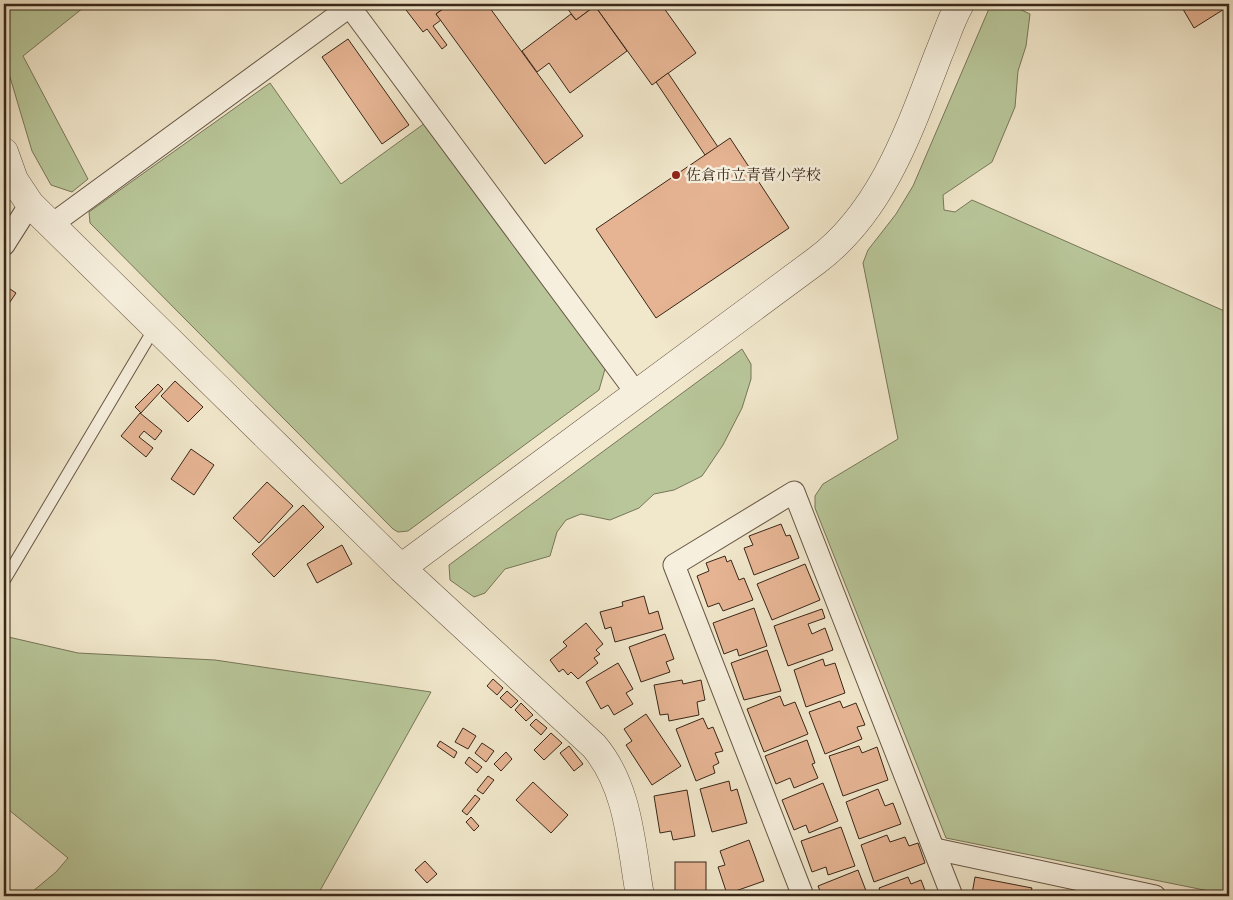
<svg xmlns="http://www.w3.org/2000/svg" width="1233" height="900" viewBox="0 0 1233 900" font-family="'IM FELL English','Noto Serif JP',serif">
<style>
.green{fill:#b8c699;stroke:#787659}
.building{fill:#e6b493;stroke:#392719}
.lines{fill:none;stroke-linecap:round;stroke-linejoin:round}
.service-casing{stroke:#675746;stroke-width:13}
.minor-casing{stroke:#675746;stroke-width:23}
.tertiary-casing{stroke:#675746;stroke-width:29}
.service{stroke:#f6efdd;stroke-width:11}
.minor{stroke:#f6efdd;stroke-width:21}
.tertiary{stroke:#f6efdd;stroke-width:28}
.poi-dot{fill:#8f2418;stroke:#f6efdd;stroke-width:2}
.labels{text-anchor:middle;stroke-width:5;stroke-linejoin:round;paint-order:stroke}
.poi-label{font-size:15px;fill:#392719;stroke:#f6efdd;text-anchor:start}
</style>
<rect width="100%" height="100%" fill="#f1e7cb"/>
<filter id="stains"><feTurbulence type="fractalNoise" baseFrequency=".004" numOctaves="4"/><feColorMatrix values="0 0 0 0 .2 0 0 0 0 .09 0 0 0 0 .02 0 0 0 .5 -.17"/></filter>
<radialGradient id="worn" r=".72"><stop offset=".6" stop-color="#630" stop-opacity="0"/><stop offset="1" stop-color="#630" stop-opacity=".3"/></radialGradient>
<g class="green">
<polygon points="4,4 88,4 23,56 88,179 72,192 51,185 32,151 4,57"/>
<polygon points="991,4 1009,4 1030,14 1026,46 1018,71 1015,107 992,162 943,195 944,210 955,212 972,200 1229,313 1229,895 946,838 815,508 815,496 823,484 898,439 863,263 868,250 896,214 913,186"/>
<polygon points="270,83 341,184 425,123 605,369 599,390 408,531 398,532 393,529 90,223 89,212"/>
<polygon points="742,349 751,364 751,379 742,408 723,445 702,476 674,490 654,494 639,508 610,520 581,514 566,520 557,532 550,556 505,569 485,593 474,597 450,580 449,565"/>
<polygon points="4,636 78,653 215,660 431,692 317,896 27,896 56,872 68,858 4,806"/>
</g>
<g class="building">
<polygon points="394,4 450,4 436,14 441,20 433,26 447,45 442,49 427,29 423,32 403,6 398,9"/>
<polygon points="450,4 487,4 583,136 545,164 436,14"/>
<polygon points="564,4 661,4 696,53 652,85 595,6 576,20"/>
<polygon points="1180,4 1229,4 1229,6 1194,28"/>
<polygon points="595,6 627,51 570,93 549,63 537,72 522,51 571,14 576,20"/>
<polygon points="348,39 409,125 382,144 322,57"/>
<polygon points="668,73 718,147 705,155 656,82"/>
<polygon points="730,138 789,228 656,318 596,229"/>
<polygon points="4,285 16,293 4,311"/>
<polygon points="175,381 203,407 188,422 161,396"/>
<polygon points="158,384 163,389 141,413 135,407"/>
<polygon points="140,413 162,431 155,440 144,431 139,437 153,448 146,457 121,436"/>
<polygon points="191,449 214,465 194,495 171,479"/>
<polygon points="267,482 293,506 259,543 233,518"/>
<polygon points="303,505 324,527 274,577 252,554"/>
<polygon points="781,524 786,536 790,535 799,558 754,575 744,548 753,545 749,536"/>
<polygon points="342,545 352,564 317,583 307,564"/>
<polygon points="725,556 727,562 731,560 739,580 744,578 753,600 723,611 719,603 708,607 697,576 709,571 706,563"/>
<polygon points="805,564 820,600 772,620 757,584"/>
<polygon points="644,596 649,614 658,611 663,629 615,642 611,627 605,629 600,612 623,606 622,602"/>
<polygon points="754,608 767,646 739,656 737,649 724,654 713,623"/>
<polygon points="822,609 825,618 808,624 812,634 825,628 833,650 788,666 774,626"/>
<polygon points="586,623 603,644 596,650 600,654 594,658 598,663 578,679 571,672 568,675 563,669 559,672 550,660 567,646 563,642"/>
<polygon points="665,634 674,659 666,662 670,672 641,682 629,647"/>
<polygon points="767,650 781,691 744,700 731,663"/>
<polygon points="823,659 825,666 835,663 845,693 806,707 794,670"/>
<polygon points="618,663 633,689 626,693 633,704 614,715 608,705 601,709 586,682"/>
<polygon points="493,679 503,688 497,695 487,686"/>
<polygon points="682,680 683,684 701,680 705,700 697,702 699,715 669,721 668,714 660,715 654,685"/>
<polygon points="507,691 518,701 511,708 500,698"/>
<polygon points="780,696 784,706 795,702 808,734 764,752 747,709"/>
<polygon points="840,701 843,708 856,703 865,725 857,727 862,739 825,754 809,712"/>
<polygon points="521,703 533,715 526,721 515,710"/>
<polygon points="646,714 681,766 652,785 626,745 632,741 624,729"/>
<polygon points="703,718 708,729 713,727 723,751 715,753 719,763 713,766 715,773 696,781 676,729"/>
<polygon points="536,719 547,728 541,735 530,725"/>
<polygon points="463,728 476,736 468,749 455,742"/>
<polygon points="551,733 562,743 544,760 534,750"/>
<polygon points="807,740 815,763 812,764 818,778 794,788 790,778 776,784 765,756"/>
<polygon points="440,741 457,752 454,758 437,746"/>
<polygon points="482,743 494,751 486,762 475,753"/>
<polygon points="569,746 583,764 574,771 560,753"/>
<polygon points="859,746 862,753 877,747 888,780 843,796 829,756"/>
<polygon points="506,752 512,759 501,771 494,764"/>
<polygon points="469,757 482,767 477,773 465,763"/>
<polygon points="488,776 494,780 483,794 477,790"/>
<polygon points="729,781 731,791 737,789 747,823 712,832 700,789"/>
<polygon points="533,782 568,815 551,833 516,800"/>
<polygon points="823,783 838,821 809,833 806,825 794,830 782,800"/>
<polygon points="878,789 885,806 893,803 901,824 859,839 846,802"/>
<polygon points="687,790 695,836 673,840 671,831 660,833 654,796"/>
<polygon points="475,795 480,799 467,815 462,811"/>
<polygon points="471,817 479,826 474,831 466,822"/>
<polygon points="841,827 855,866 828,875 826,867 812,872 801,841"/>
<polygon points="887,835 890,842 905,837 909,846 918,843 925,863 874,882 861,845"/>
<polygon points="749,840 764,881 727,894 718,867 725,865 720,851"/>
<polygon points="425,861 437,874 427,883 415,870"/>
<rect x="675" y="862" width="31" height="34"/>
<polygon points="858,870 868,896 822,896 818,886"/>
<polygon points="908,877 911,884 921,880 926,893 932,891 935,896 882,896 879,888"/>
<polygon points="975,877 1032,888 1030,896 981,896 972,894"/>
</g>
<g class="lines">
<g class="service-casing">
<polyline id="service" points="4,581 155,327"/>
</g>
<g class="minor-casing">
<g id="minor">
<polyline points="51,225 345,10 353,11 637,394"/>
<polyline points="4,245 30,204"/>
<polyline points="935,849 1155,896"/>
<polyline points="803,896 674,565 794,492 952,896"/>
</g>
</g>
<g class="tertiary-casing">
<g id="tertiary">
<path d="M 4,152 L 14,180 L 30,204 L 401,568 L 594,746 C 629,787 631,845 640,896"/>
<path d="M 401,568 L 816,261 C 883,211 910,128 939,53 C 946,37 951,19 960,4"/>
</g>
</g>
<use href="#service" class="service"/>
<use href="#minor" class="minor"/>
<use href="#tertiary" class="tertiary"/>
</g>
<circle class="poi-dot" cx="676" cy="175" r="5"/>
<g class="labels">
<g class="poi-label">
<text x="686" y="180">佐倉市立青菅小学校</text>
</g>
</g>
<rect width="1233" height="900" fill="none" stroke="#f1e7cb" stroke-width="20"/>
<rect x="5" y="5" width="1223" height="890" fill="none" stroke="#392719" stroke-width="2.5"/>
<rect x="10" y="10" width="1213" height="880" fill="none" stroke="#392719"/>
<rect width="100%" height="100%" filter="url(#stains)"/>
<rect width="100%" height="100%" fill="url(#worn)"/>
</svg>
